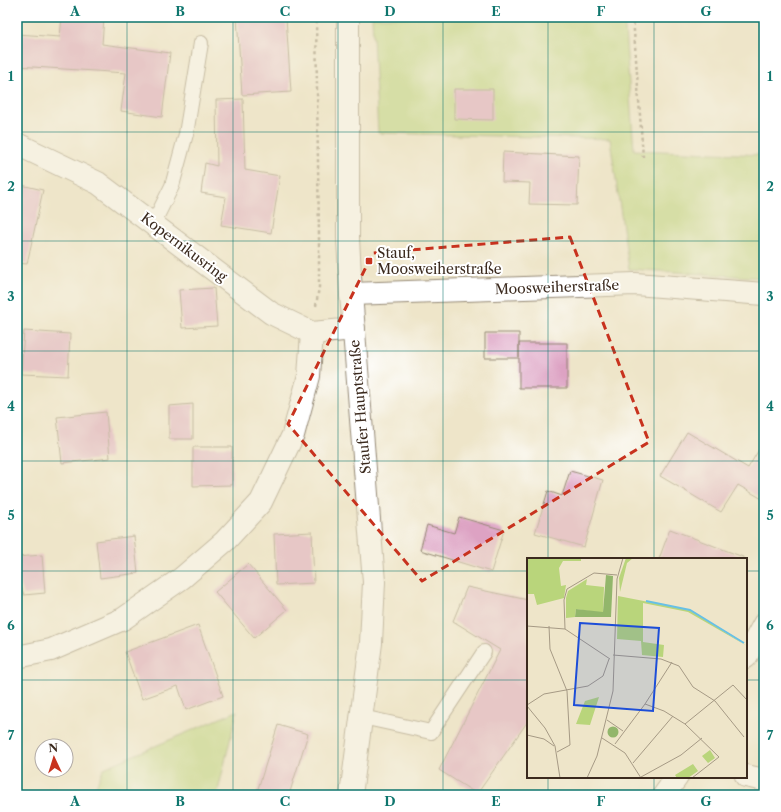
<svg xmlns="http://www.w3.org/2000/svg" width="781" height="812" viewBox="0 0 781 812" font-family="'Libre Caslon Text',serif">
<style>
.green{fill:#b9d57b;stroke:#7a804c}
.building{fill:#dda2c3}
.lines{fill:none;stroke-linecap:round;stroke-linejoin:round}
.lane-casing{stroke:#948874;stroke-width:16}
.street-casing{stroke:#948874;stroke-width:24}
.secondary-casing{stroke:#948874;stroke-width:24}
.path{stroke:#948874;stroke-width:2.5;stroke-dasharray:3 3;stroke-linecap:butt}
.lane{stroke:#fff;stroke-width:14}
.street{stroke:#fff;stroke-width:22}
.secondary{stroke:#fff;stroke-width:22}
.marked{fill:none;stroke:#c8321e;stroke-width:3;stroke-dasharray:8 5;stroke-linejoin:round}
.grid{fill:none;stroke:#0f766e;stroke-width:1;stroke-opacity:0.55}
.poi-dot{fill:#c8321e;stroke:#fff;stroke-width:1.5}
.labels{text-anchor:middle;stroke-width:4;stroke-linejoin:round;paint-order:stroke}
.street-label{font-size:14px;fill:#3b2a1e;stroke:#fff}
.poi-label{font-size:14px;fill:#3b2a1e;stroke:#fff;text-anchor:start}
.inset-river{fill:none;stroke:#68c0e5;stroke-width:2}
.inset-road{fill:none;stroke:#a69a85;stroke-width:1}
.view{fill:#1d4ed8;fill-opacity:0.15;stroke:#1d4ed8;stroke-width:2}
.inset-edge{fill:none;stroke:#3b2a1e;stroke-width:2}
.neatline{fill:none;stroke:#0f766e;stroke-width:1.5}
.grid-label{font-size:13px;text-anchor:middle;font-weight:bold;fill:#0f766e}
</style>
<rect width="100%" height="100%" fill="#fff"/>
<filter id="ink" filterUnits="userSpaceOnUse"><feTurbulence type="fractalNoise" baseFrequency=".025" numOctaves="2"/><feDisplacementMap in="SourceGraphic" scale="8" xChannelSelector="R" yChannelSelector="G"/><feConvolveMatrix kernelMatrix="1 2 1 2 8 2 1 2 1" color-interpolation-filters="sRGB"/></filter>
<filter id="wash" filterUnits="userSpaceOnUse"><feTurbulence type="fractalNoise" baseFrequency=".012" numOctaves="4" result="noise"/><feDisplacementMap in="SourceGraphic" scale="16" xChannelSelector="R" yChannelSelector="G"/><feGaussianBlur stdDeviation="0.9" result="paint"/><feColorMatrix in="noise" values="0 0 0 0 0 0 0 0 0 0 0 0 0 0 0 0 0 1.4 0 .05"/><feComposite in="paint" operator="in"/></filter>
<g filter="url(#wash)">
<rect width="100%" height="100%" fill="#eee5c9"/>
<g class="green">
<polygon points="372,17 624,17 634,150 764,155 764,278 629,269 610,139 378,133"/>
<polygon points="237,711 217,795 92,795 104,768"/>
</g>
<g id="blocks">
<g class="building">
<polygon points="62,17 104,17 102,44 170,53 162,117 121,111 126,73 17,66 17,34 60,37"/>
<polygon points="237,17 286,17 291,92 242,95"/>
<polygon points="454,89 493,89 493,120 454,119"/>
<polygon points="243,99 245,170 280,176 271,233 221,225 226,197 201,193 205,163 217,166 216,100"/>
<polygon points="503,152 579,156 577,205 529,204 530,183 502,182"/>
<polygon points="17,184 43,190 27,264 17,263"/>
<polygon points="214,288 217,326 182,328 179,290"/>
<polygon points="24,331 70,334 68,376 21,374"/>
<polygon points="485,333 519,333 519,357 519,343 567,343 567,388 519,388 519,358 485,358"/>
<polygon points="193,404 193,439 169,439 169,406"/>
<polygon points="106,412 110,458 62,463 57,417"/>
<polygon points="687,432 748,468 764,441 764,500 738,485 721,512 660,476"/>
<polygon points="193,447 232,447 232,485 193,486"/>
<polygon points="570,471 603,480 584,547 535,533 548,491 562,496"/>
<polygon points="459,517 504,530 491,572 420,550 427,525 454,533"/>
<polygon points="670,529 743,557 743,559 659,559"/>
<polygon points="312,532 314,583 276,585 274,534"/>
<polygon points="134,536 138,573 100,578 96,541"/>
<polygon points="42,555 45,593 24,595 17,574 17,557"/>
<polygon points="248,564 287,610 254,638 215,592"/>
<polygon points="467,587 528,600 528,721 477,794 439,770 500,650 453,621"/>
<polygon points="198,625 223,696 186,710 178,686 142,699 125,652"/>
<polygon points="278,725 308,734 289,795 256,795"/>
</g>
</g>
</g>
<g filter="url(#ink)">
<use href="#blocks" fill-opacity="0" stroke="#948874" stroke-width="1"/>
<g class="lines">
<g class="lane-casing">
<g id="lane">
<polyline points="153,224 172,186 186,134 201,43"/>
<polyline points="362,717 431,732 484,652"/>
</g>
</g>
<g class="street-casing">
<g id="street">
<polyline points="17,144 98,183 271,313 312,333 354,329"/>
<polyline points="351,294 635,284 764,294"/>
<polyline points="17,657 51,650 123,619 182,578 225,541 261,502 293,435 309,376 312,333"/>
<polyline points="746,657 764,624"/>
<polyline points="746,776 764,780"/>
<polyline points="664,795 677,777"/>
</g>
</g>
<g class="secondary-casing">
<polyline id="secondary" points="348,17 348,238 351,294 374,582 371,643 351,795"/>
</g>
<g class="path">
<polyline points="633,17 643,157"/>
<polyline points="316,306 319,287 319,236 316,17"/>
</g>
<use href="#lane" class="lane"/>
<use href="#street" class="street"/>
<use href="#secondary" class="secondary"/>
</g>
</g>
<path d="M0 0H781V812H0ZM 570,237 L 649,442 L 422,581 L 288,424 L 373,253 Z" fill="#eee5c9" fill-opacity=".55" fill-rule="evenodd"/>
<path class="marked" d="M 570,237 L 649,442 L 422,581 L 288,424 L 373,253 Z"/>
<path class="grid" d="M 127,17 L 127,795M 233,17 L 233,795M 338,17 L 338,795M 443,17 L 443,795M 548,17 L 548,559M 654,17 L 654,559M 17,132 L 764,132M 17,241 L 764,241M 17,351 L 764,351M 17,461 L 764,461M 17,571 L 528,571M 746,571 L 764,571M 17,680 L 528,680M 746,680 L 764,680M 548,777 L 548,795M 654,777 L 654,795"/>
<rect class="poi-dot" x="365" y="257" width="8" height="8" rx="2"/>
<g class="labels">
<g class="street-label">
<text transform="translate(184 247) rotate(37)" y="5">Kopernikusring</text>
<text transform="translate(557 287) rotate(-2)" y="5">Moosweiherstraße</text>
<text transform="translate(360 407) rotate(-95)" y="5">Staufer Hauptstraße</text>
</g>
<g class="poi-label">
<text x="377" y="258">Stauf,<tspan x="377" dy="16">Moosweiherstraße</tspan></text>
</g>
</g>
<g transform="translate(527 558)">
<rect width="220" height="220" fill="#eee5c9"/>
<path d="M 0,0 L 54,0 L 54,3 L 36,3 L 32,10 L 34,28 L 39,27 L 37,40 L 10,47 L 7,36 L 0,36 ZM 99,0 L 106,0 L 100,5 L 93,34 L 92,20 ZM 60,21 L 59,27 L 77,29 L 76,55 L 49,51 L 48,59 L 39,60 L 39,40 L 41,33 ZM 91,38 L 163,52 L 220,88 L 161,54 L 116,45 L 116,84 L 137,87 L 136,99 L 115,97 L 114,83 L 90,81 ZM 72,139 L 63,167 L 49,166 L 58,143 ZM 183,192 L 188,200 L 181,205 L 175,198 ZM 166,206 L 171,213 L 161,220 L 150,220 L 148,217 Z" fill="#b9d57b"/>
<path d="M 79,17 L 86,18 L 84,59 L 48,59 L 49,51 L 76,54 ZM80.5 174a5.5 5.5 0 1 1 11 0a5.5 5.5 0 1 1-11 0Z" fill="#92b66b"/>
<path class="inset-river" d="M 119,43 L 163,52 L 217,85"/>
<path class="inset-road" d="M 0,68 L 38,71 L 83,101M 22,68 L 23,91 L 40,133 L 43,187 L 30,194M 38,71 L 37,42 L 40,31 L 67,15 L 90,17M 86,97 L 134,101 L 152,108 L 166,129 L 188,143 L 217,179M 118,146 L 137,153 L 158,166 L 192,199 L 165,220M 0,147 L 17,136 L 61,128 L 76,118 L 82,101M 0,148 L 18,170 L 28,188 L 33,220M 80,162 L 96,173M 158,166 L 206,127 L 220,142M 0,177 L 17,181 L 27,188M 75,180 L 98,195 L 114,220M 88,186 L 118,146 L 145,104M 106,205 L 146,158M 114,219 L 154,197 L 175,180M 60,220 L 70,198 L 86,133 L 90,21 L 96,0"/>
<path class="view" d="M 53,65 L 132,70 L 126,153 L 47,147 Z"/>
<rect width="220" height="220" class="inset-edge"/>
</g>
<rect width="781" height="812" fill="none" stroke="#fff" stroke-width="44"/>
<g transform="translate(54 758) rotate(356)"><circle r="19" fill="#ffffff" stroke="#b1aaa5"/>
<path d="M0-3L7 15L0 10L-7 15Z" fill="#c8321e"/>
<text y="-6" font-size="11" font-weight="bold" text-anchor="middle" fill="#3b2a1e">N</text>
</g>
<rect x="22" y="22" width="737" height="768" class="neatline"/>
<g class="grid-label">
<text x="75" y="16">A</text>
<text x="180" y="16">B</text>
<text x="285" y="16">C</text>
<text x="390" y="16">D</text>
<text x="496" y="16">E</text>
<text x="601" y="16">F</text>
<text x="706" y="16">G</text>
<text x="11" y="81">1</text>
<text x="770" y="81">1</text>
<text x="11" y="191">2</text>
<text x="770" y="191">2</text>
<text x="11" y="301">3</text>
<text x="770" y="301">3</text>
<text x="11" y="411">4</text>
<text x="770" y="411">4</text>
<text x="11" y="520">5</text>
<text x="770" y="520">5</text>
<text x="11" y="630">6</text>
<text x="770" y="630">6</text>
<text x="11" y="740">7</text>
<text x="770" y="740">7</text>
<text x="75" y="806">A</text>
<text x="180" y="806">B</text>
<text x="285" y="806">C</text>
<text x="390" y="806">D</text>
<text x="496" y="806">E</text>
<text x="601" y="806">F</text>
<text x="706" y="806">G</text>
</g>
</svg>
